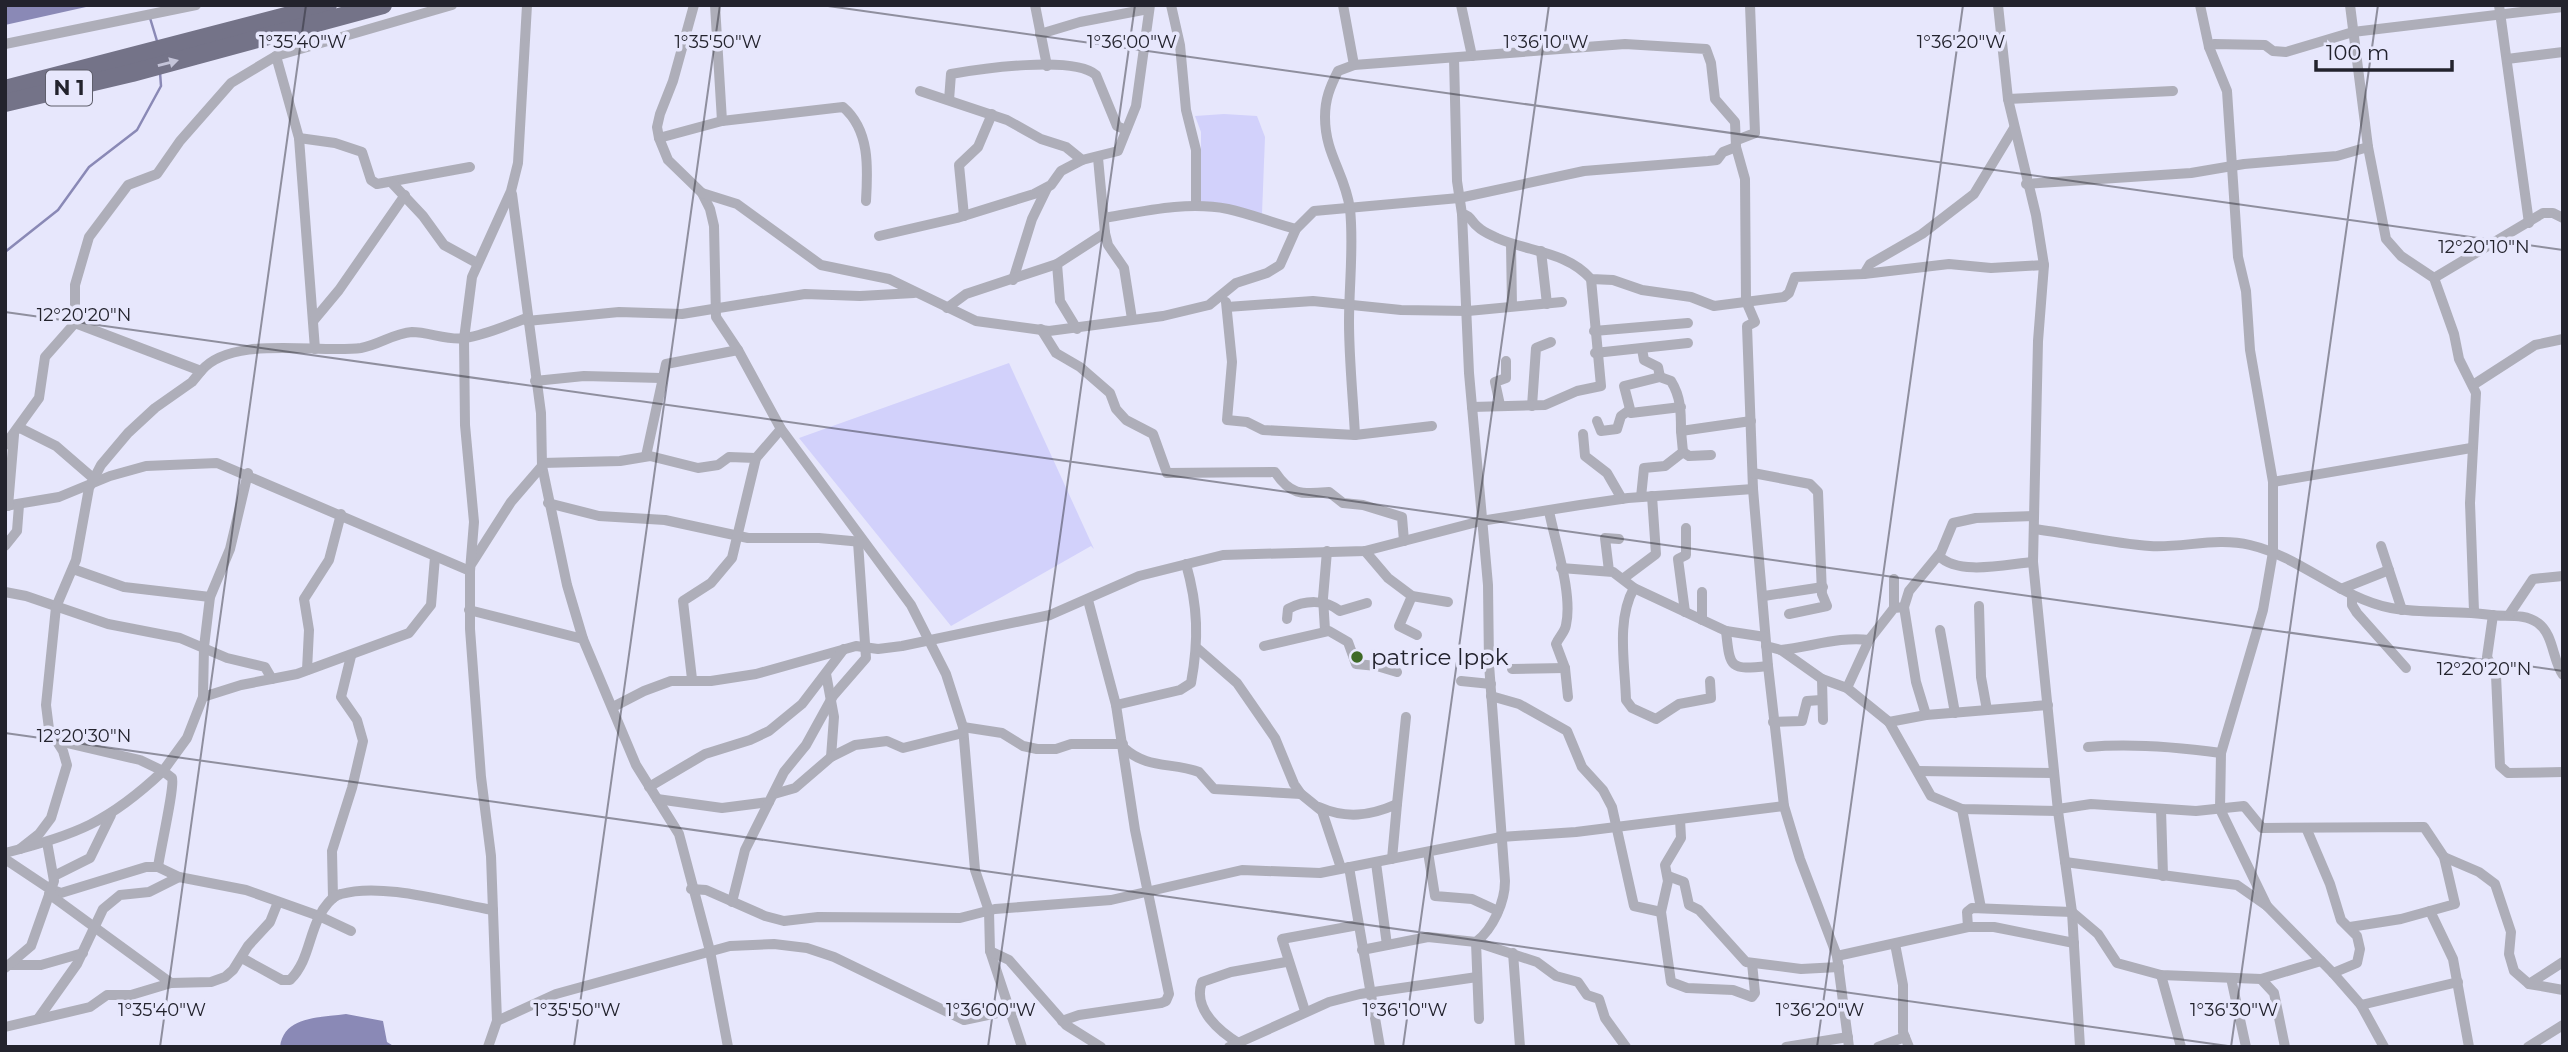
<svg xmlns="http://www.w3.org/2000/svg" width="2568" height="1052" viewBox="0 0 2568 1052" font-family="Montserrat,sans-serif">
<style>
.green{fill:#d2d1fb}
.water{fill:#8a89b6}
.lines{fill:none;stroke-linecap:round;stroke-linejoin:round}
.stream{stroke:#8a89b6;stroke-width:2.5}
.minor{stroke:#aeaeb9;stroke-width:10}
.trunk{stroke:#747388;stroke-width:18}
.oneway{fill:#c4c4d9}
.ticks{fill:none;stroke:#23232d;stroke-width:2;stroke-opacity:0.45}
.poi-dot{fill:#3e6926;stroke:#e7e7fc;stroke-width:2.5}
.labels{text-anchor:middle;stroke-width:7;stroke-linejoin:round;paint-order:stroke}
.shield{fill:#e7e7fc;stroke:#5e5e6b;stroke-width:2}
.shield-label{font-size:21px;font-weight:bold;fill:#23232d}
.poi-label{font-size:23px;fill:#23232d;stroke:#e7e7fc;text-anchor:start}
.ticks-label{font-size:18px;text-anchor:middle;fill:#23232d;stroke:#e7e7fc;stroke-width:7;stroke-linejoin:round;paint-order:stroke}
</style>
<rect width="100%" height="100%" fill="#e7e7fc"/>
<g class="green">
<polygon points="1224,114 1257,116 1265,137 1262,214 1201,204 1201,132 1195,116"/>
<polygon points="1009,363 1094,549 1091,546 951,626 799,438"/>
</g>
<g class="water">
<polygon points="5,5 95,5 5,25"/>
<path d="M 346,1014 L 383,1021 L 387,1042 L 395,1047 L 280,1047 C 284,1015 321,1018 346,1014 Z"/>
</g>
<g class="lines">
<g class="stream">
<polyline points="150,18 157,41"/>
<polyline points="5,252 58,210 89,167 137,130 161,86 160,72"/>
</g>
<g class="minor">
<polyline points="694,5 673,81 660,114 657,127 659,138 668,160 702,193 710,209 714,226 716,317 738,350 781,429 911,605 946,674 963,727 975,870 989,911 990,951 1022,1047"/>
<polyline points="715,5 722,121"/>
<polyline points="1035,5 1047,66"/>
<polyline points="1171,5 1180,45 1186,110 1196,150 1196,206"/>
<polyline points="1343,5 1354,65"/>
<polyline points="1461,5 1472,56"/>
<polyline points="1998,5 2008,99 2036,215 2044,265 2038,341 2033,562 2058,811 2072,912 2080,1047"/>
<polyline points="2200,5 2209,47"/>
<polyline points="2350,5 2368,147 2386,239 2401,256 2434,278 2454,334 2459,359 2476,393 2470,503 2474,611"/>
<polyline points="2499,5 2529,223"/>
<polyline points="1040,34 1080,22 1148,9"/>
<polyline points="5,44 196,5"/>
<polyline points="276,56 299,138 315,349"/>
<path d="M 1454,58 L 1457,181 L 1462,214 L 1469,373 L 1488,585 L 1489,664 L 1505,881 C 1505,902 1493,929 1476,942 L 1479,1019"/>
<polyline points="2507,59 2563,52"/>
<polyline points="920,91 1007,120 1041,139 1066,147 1082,160 1118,151 1136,106 1150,5"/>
<polyline points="2008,99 2173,91"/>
<path d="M 949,100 L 951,74 C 980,69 1073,55 1096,75 L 1117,126 L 1126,130"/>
<polyline points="299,138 335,143 362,152 371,180 377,184 470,167"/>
<path d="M 659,138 L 722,121 L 843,107 C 870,130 868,168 866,201"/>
<polyline points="1737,140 1755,133 1750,5"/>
<polyline points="1098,158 1105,233 1108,245 1124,268 1132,319"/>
<polyline points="392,183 423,216 444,245 477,263"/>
<polyline points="2026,184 2191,173 2244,164 2337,156 2368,147"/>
<polyline points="702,193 737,204 821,265 889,279 976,321 1049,331 1163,316 1209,305 1236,283 1267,273 1280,265 1296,229 1314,211 1459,198 1584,171 1708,161 1717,160 1723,152 1736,147"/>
<polyline points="512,194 541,413 542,466 567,585 583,639 636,765 679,834 710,951 728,1047"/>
<path d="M 1462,214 C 1471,215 1471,222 1478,227 C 1483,232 1491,235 1497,238 C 1529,252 1566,251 1591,279 L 1613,280 L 1642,290 L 1691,297 L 1714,306 L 1784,297 L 1789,293 L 1795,277 L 1864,274 L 1949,264 L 1991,268 L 2044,265"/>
<polyline points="964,216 959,165 978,147 992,114"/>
<path d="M 1104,218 C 1145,211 1187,201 1228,209 C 1251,214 1273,223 1296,229"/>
<polyline points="879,236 957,218 1034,194 1051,185 1061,171 1082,160"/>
<polyline points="1511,244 1512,306"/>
<polyline points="1541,251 1547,304"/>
<polyline points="1057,264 1060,301 1077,329"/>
<polyline points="1864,274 1870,264 1922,234 1974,194 2014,128"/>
<polyline points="2434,278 2543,213 2553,213 2563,218"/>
<polyline points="1013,280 1032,219 1047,188"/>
<polyline points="1226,302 1232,362 1227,420 1247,422 1263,430 1355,435 1432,426"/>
<polyline points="1227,307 1313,301 1401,310 1468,311 1562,302"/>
<polyline points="947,308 966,294 1057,264 1105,233"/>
<polyline points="314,320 339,290 405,195"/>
<polyline points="527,321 619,312 682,314 805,294 860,296 914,293"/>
<path d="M 75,323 L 201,371 C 232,334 318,354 361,348 C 379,345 394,333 412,332 C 429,332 449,341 465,338 C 486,335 507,325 527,318"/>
<path d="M 1041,329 L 1056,353 L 1080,367 L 1110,393 L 1116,409 L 1126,420 L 1153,434 L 1167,473 L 1275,472 C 1291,496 1302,494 1329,492 L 1343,503 L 1363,505 L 1402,517 L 1404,541"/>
<polyline points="1594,331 1688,323"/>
<polyline points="1642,349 1644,360 1658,367 1660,377"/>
<polyline points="1595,353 1688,343"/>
<polyline points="535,381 584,376 661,378"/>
<polyline points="2473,385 2535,345 2563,339"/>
<polyline points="1500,405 1495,382 1506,378 1506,361"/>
<polyline points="1532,406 1536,348 1551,342"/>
<polyline points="1472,407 1545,405 1577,391 1601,386 1591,279"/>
<path d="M 1681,407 L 1631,413 L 1624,386 L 1660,377 L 1671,381 C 1681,397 1681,412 1681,431 L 1751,421"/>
<polyline points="1597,421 1601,431 1617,429 1621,416 1628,411"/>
<polyline points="20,428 56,446 93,478"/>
<polyline points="1583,434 1585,456 1607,473 1622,499"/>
<path d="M 1355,435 C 1353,397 1349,359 1349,322 C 1349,284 1354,246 1350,209 C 1345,173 1325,155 1325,117 C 1325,99 1330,87 1338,71 L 1354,65 L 1625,44 L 1706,49 L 1711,63 L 1715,99 L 1735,122 L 1736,147 L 1745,179 L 1746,301 L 1755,322 L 1747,326 L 1753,489 L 1768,666 L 1784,806 L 1800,859 L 1837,956 L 1849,1047"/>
<polyline points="5,445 39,398 45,357 75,323 75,285 89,237 128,185 157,174 180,141 231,83 276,56 452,5"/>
<polyline points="1683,452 1689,456 1711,455"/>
<polyline points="646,456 666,364 738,350"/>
<polyline points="542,463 620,461 650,456 698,468 718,465 729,457 756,458"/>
<polyline points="1753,473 1810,484 1818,492 1822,594 1827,606 1789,614"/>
<polyline points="2273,482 2471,448"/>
<polyline points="1641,497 1644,468 1665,466 1683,452 1681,431"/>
<polyline points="548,503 599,516 665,520 748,538 819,538 862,542"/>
<polyline points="5,506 59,497 110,476 146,466 217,463 470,571"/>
<polyline points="8,506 14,435"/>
<path d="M 1549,511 C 1555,542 1573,594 1566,625 C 1565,632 1559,637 1556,644 L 1565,668 L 1568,697"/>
<path d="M 2034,529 C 2073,534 2111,543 2150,546 C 2184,548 2216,537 2250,545 C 2301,557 2340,598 2391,608 C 2424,614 2458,610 2491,615 C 2506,617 2524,613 2538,623 C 2554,635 2552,659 2563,675"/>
<polyline points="5,546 17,531 19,505"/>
<polyline points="2381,546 2402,610"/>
<polyline points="1365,551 1388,578 1412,596 1448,602"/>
<path d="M 1939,556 C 1959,576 2007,564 2033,562"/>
<polyline points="472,563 511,502 542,466"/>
<polyline points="1561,568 1613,572 1634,588 1726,631 1765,637"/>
<polyline points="73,569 124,587 210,597"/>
<polyline points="1609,571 1605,538 1619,539"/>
<polyline points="1624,578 1656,554 1652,496"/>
<polyline points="1894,579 1894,608"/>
<path d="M 1634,588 C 1616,620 1625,664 1626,700 L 1632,708 L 1656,719 L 1679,704 L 1711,698 L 1710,681"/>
<polyline points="2341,589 2389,570"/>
<polyline points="5,592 26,596 108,624 180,638 227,658 265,667 272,679"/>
<polyline points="1702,592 1702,620"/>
<polyline points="1412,596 1399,626 1417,635"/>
<polyline points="1764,596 1823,587"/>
<polyline points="2352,596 2352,605 2357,613 2406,668"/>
<polyline points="1979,606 1981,677 1987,710"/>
<polyline points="1904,607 1916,682 1926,715"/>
<polyline points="469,610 583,639"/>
<polyline points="1685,612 1678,559 1686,555 1686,528"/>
<polyline points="2493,615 2487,657 2496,675 2500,766 2508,773 2563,772"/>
<polyline points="2509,615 2533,579 2563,576"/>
<path d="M 1287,619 L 1288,609 C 1305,600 1325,599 1340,611 L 1367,603"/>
<polyline points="1325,630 1323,598 1327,551"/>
<polyline points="1940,630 1955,713"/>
<path d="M 1726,631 C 1730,669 1730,670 1768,666"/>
<polyline points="1264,646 1329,631 1348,642 1356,664 1377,666 1397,672"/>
<polyline points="1766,646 1781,650 1822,679 1847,688 1889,722 1926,715 2048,705"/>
<polyline points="1198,649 1237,683 1275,738 1294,784 1301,794 1322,811 1341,868"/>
<path d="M 1781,650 C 1810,647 1841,636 1869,640"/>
<polyline points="1512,669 1565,668"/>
<polyline points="307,670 309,630 304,599 329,560 341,514"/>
<polyline points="826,674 834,717 831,757"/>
<polyline points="692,679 683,601 711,583 732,558 756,458 781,429"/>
<polyline points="1822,679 1823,720"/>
<polyline points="1461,681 1491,684"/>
<polyline points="1847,688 1869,640 1894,608 1904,607 1909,591 1941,552 1953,523 1976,518 2034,516"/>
<polyline points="1491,696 1519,704 1567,731 1582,767 1603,790 1612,807 1634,906 1661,912"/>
<polyline points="203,697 241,685 297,674 409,633 431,605 435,557"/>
<path d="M 1116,705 L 1180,690 L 1191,683 C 1199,640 1198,606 1186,564"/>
<polyline points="613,707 644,691 671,681 711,681 756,674 856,646 878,649 902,646 1050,615 1139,576 1223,555 1365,551 1481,521 1580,505 1628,498 1753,489"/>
<polyline points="1773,722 1802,721 1807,701 1821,700"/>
<polyline points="1889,722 1931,796 1962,809 2058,811"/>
<polyline points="963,727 1002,733 1023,746 1037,749 1056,749 1071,744 1123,744"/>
<path d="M 2088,747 C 2133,743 2177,747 2221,753"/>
<path d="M 1124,748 C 1147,769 1171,762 1199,772 L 1214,789 L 1301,794"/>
<polyline points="1919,771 2054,773"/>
<polyline points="649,787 705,754 750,740 769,731 802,704 844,649"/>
<polyline points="774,794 795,788 831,757 855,745 887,741 903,748 963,733"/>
<polyline points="657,799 722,808 769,802 784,772 806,745 833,696 866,658 858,542"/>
<polyline points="1397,804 1406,717"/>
<path d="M 1319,807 C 1346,819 1370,816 1397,804 L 1392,859"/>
<polyline points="1962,809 1981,908"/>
<polyline points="2058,809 2091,804 2196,811 2244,806 2262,828 2424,827 2444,857 2455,904 2401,919 2350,927"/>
<polyline points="2161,809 2163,876"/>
<polyline points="1680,819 1681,838 1665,865 1668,881 1661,912 1671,982 1687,988 1733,990 1752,997 1755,993 1752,963"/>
<polyline points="2307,830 2330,884 2341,920 2357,936 2360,949 2357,963 2333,973"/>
<polyline points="20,849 39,834 51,818 67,765 63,751 49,729 46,705 56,607 76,560 89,488 101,465 128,433 155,408 192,382 201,371"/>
<polyline points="1428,852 1435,896 1472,899 1498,911"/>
<path d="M 5,853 C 76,835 109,822 163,771 L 140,760 L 54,740"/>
<polyline points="2444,857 2479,872 2495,884 2511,932 2509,954 2514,971 2529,984"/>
<polyline points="5,859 50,889 61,893 146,867 158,867 179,877 246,890 319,916 351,931"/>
<polyline points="2065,862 2237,885 2267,906 2333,973 2361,1005 2384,1047"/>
<polyline points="1376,863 1387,945"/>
<path d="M 158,867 C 160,851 175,786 172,778 L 163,771 L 187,738 L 203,697 L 204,647 L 210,597 L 230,549 L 248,473"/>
<polyline points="1349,867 1380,1047"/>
<polyline points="54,876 90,858 111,815"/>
<polyline points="1668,876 1684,882 1689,905 1699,910 1746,962 1801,969 1839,967"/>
<polyline points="691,889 706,890 765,916 784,921 818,917 960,918 995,909 1111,900 1242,870 1320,873 1501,837 1576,832 1784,806"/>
<polyline points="49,894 171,983"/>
<polyline points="333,898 332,851 352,788 363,741 357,720 341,697 351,656"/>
<polyline points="732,902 745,850 769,802"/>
<polyline points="2267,906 2220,809 2221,753 2263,610 2273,552 2273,482 2250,350 2246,291 2238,257 2227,91 2209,47 2214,44 2265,45 2273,51 2286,52 2353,32 2563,7"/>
<polyline points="2430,911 2453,959 2469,1047"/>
<polyline points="1968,927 1967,912 1972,908 2072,912 2098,934 2117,963 2161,975 2261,979 2321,961"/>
<polyline points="1895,944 1903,985 1903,1032 1909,1047"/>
<polyline points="1362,950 1428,937 1476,942 1537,962 1556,976 1578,982 1587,995 1599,999 1605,1018 1626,1047"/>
<polyline points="990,951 1009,960 1066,1025 1101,1047"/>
<polyline points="1513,953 1520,1047"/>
<polyline points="1837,956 1968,927 1994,927 2074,943"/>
<path d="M 242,958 L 282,980 L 290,980 C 308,962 308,939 319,917 C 323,908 332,896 341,894 C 383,882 450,903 493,910"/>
<polyline points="2563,962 2529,984 2563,990"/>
<polyline points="8,965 41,965 83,953"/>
<polyline points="5,968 31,946 54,881 47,842"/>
<polyline points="2161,975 2181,1047"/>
<polyline points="2231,978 2246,1047"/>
<polyline points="2261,979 2274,993 2285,1047"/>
<polyline points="2361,1005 2458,982"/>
<polyline points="1305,1011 1282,939 1358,925"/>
<polyline points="38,1019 77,964 103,909 120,895 149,892 179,877"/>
<polyline points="497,1021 556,994 730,946 774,944 807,948 834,957 964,1020 1012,1010"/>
<polyline points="1062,1021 1079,1015 1161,1003 1166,1001 1169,994 1135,830 1116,705 1088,600"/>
<polyline points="5,1027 90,1007 107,995 131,995 171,983 211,982 225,977 233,970 248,946 270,922 278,902"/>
<path d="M 1240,1044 C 1220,1032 1192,1009 1202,982 L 1231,972 L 1286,962"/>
<polyline points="488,1047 497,1021 491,856 481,777 470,629 470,571 474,522 465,425 464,339 472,277 511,191 518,163 527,5"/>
<polyline points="1229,1047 1329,1002 1360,994 1477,977"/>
<polyline points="1786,1047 1848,1037"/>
<polyline points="1878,1047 1905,1037"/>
<polyline points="2528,1047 2563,1025"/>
</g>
<g class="trunk">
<polyline points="5,89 328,5"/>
<polyline points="5,103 132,73 383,5"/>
</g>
</g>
<defs><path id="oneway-solid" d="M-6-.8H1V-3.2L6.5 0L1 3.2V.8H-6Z" transform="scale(1.75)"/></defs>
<use class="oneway" href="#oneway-solid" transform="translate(168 63) rotate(-15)"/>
<path class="ticks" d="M 821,5 L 2563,250M 5,312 L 2563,671M 5,733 L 2235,1047M 160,1047 L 306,5M 574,1047 L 720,5M 988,1047 L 1135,5M 1403,1047 L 1549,5M 1817,1047 L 1963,5M 2231,1047 L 2378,5"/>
<circle class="poi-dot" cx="1357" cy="657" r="7"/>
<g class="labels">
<rect class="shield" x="46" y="70.5" width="46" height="35" rx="5"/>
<g class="shield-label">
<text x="69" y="95">N 1</text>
</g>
<g class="poi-label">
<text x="1371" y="665">patrice lppk</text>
</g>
</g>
<g class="ticks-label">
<text x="303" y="48">1°35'40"W</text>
<text x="718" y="48">1°35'50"W</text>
<text x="1132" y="48">1°36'00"W</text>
<text x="1546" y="48">1°36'10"W</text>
<text x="1961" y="48">1°36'20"W</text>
<text x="2484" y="253">12°20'10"N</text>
<text x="84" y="321">12°20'20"N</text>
<text x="2484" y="675">12°20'20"N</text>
<text x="84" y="742">12°20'30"N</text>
<text x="162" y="1016">1°35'40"W</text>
<text x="577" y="1016">1°35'50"W</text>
<text x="991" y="1016">1°36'00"W</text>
<text x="1405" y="1016">1°36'10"W</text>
<text x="1820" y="1016">1°36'20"W</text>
<text x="2234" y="1016">1°36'30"W</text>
</g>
<rect width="2568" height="1052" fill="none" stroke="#23232d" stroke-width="14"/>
<path d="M2316 60v10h136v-10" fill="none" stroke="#23232d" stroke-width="3.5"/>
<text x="2326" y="60" font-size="21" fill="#23232d" stroke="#e7e7fc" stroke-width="5" paint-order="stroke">100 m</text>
</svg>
